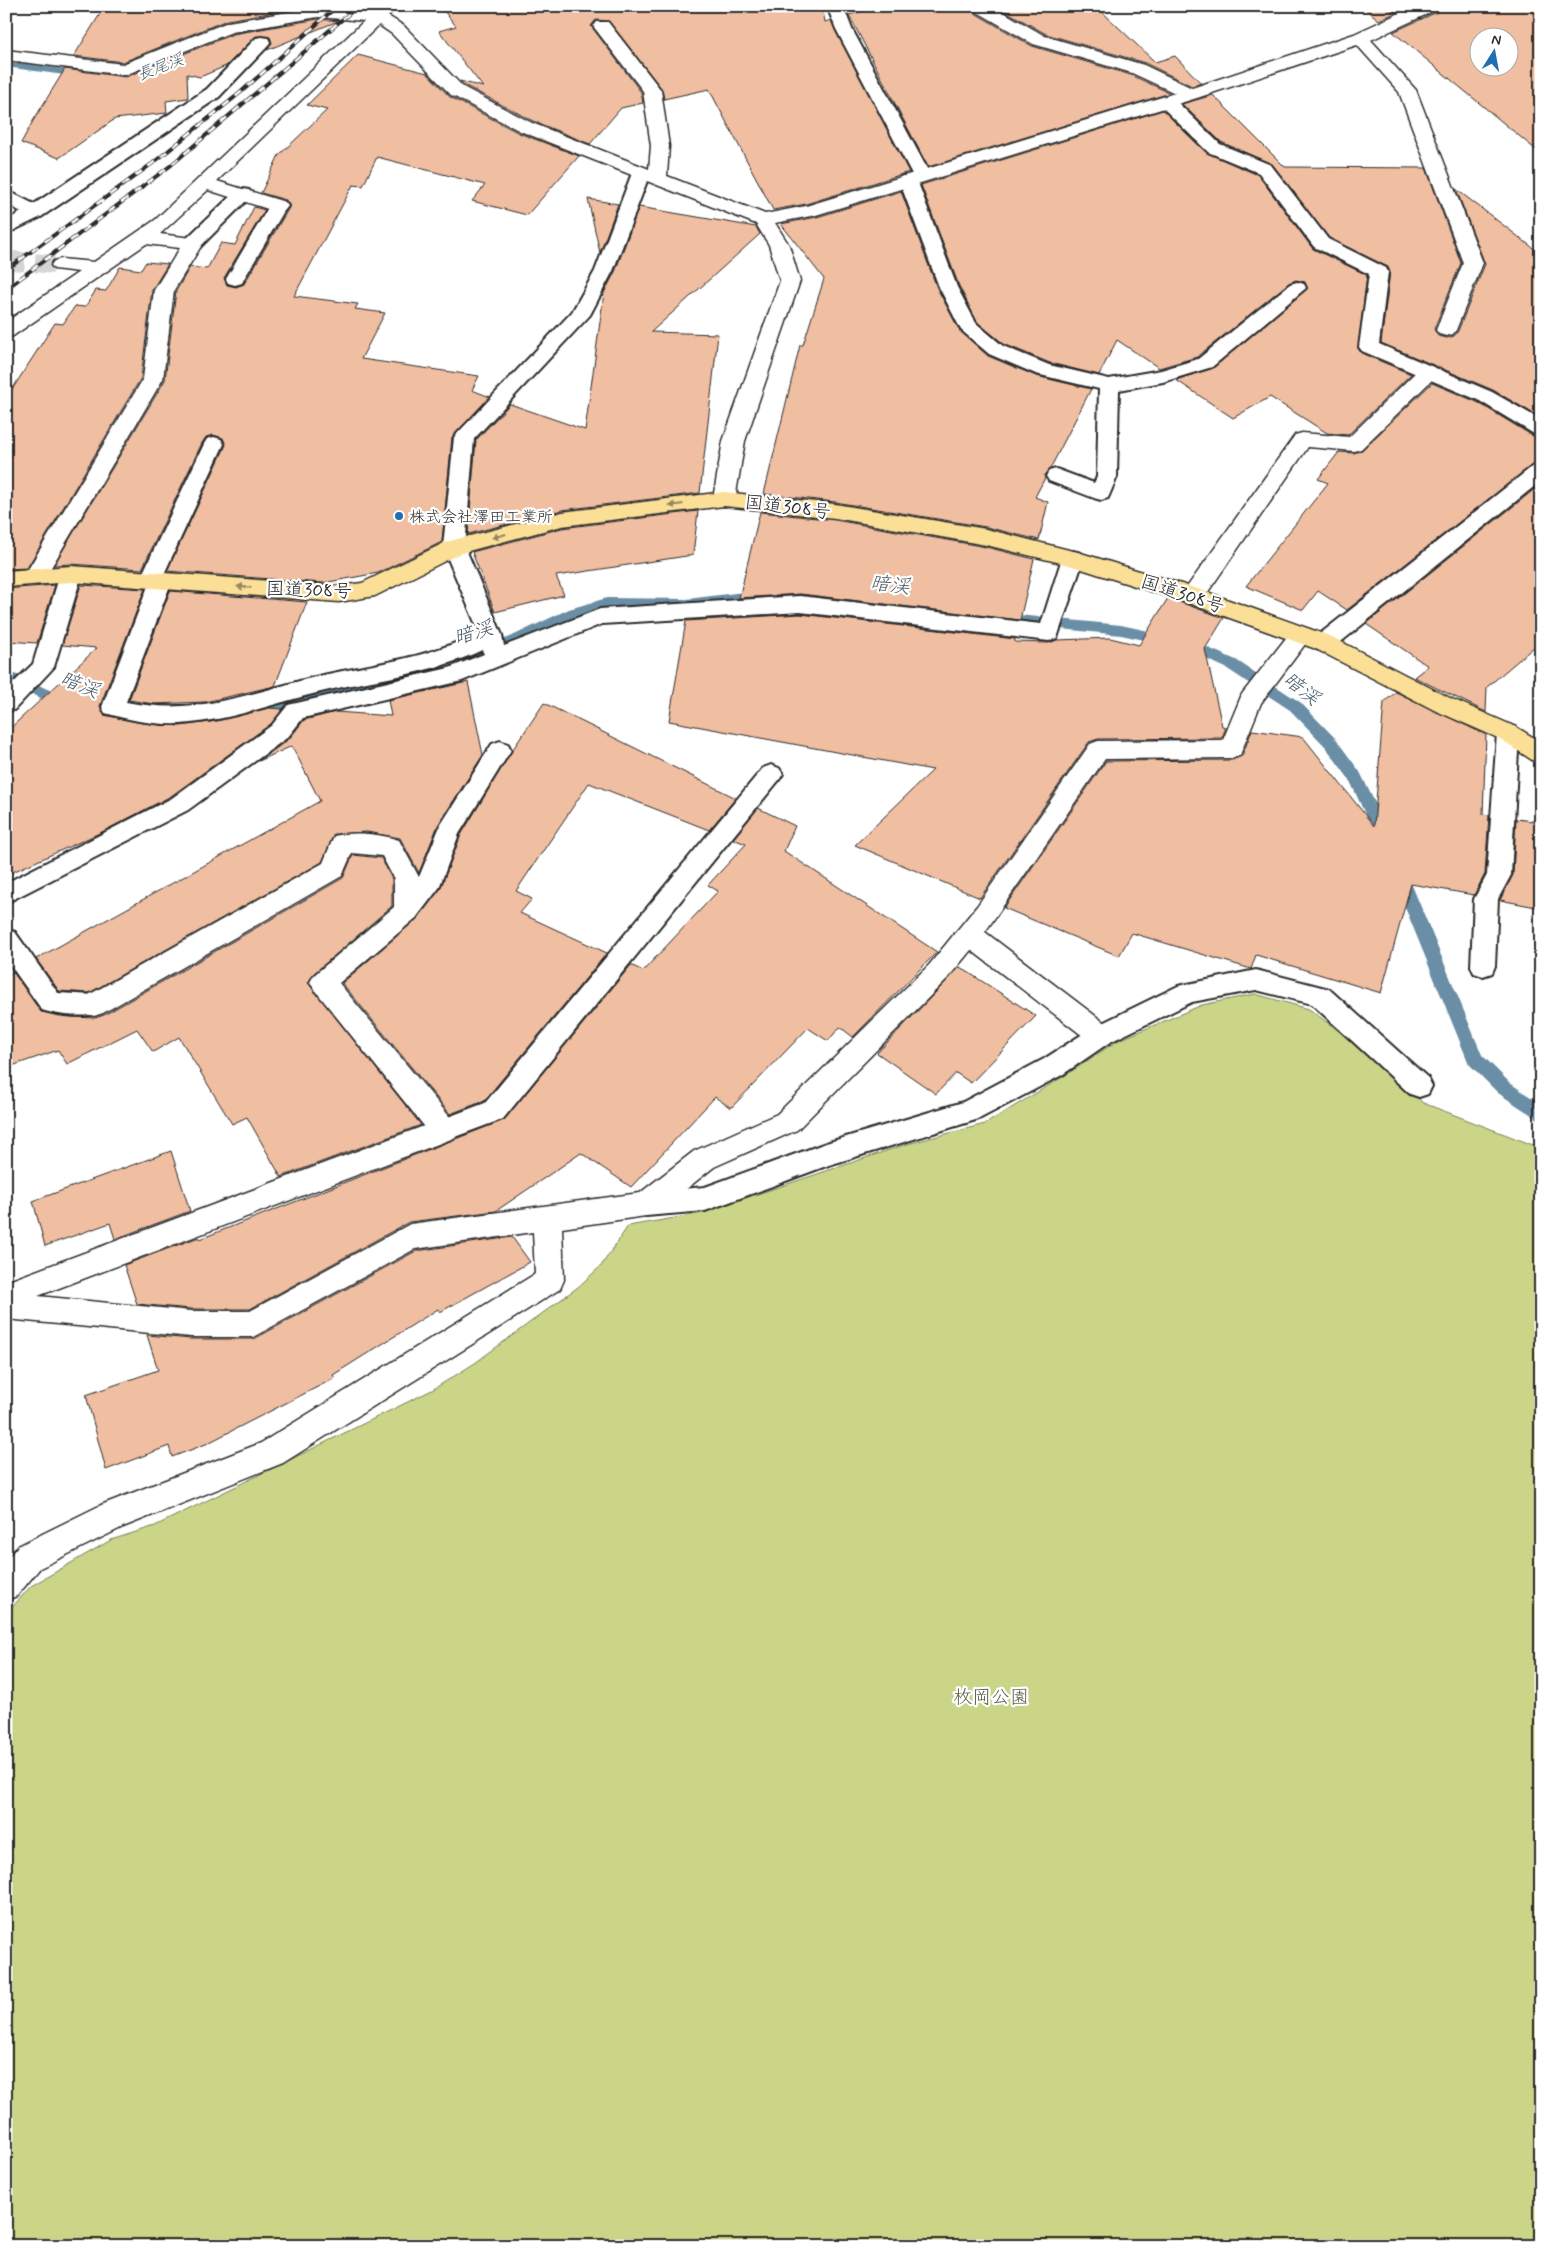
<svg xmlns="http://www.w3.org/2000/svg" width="1547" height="2252" viewBox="0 0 1547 2252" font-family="Mynerve,'Klee One',sans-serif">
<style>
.green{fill:#cad588;stroke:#7a805a}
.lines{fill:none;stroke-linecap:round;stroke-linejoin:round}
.stream{fill:#6b8ea5;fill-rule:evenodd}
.building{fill:#f0bea1;stroke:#2b2b2b;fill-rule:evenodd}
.street-tunnel{stroke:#d5d5d5;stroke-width:19;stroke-dasharray:19 10;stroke-linecap:butt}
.lane-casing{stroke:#2b2b2b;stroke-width:4}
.street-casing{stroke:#2b2b2b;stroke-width:3}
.highway-casing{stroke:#2b2b2b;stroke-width:3}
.lane{fill:#fff;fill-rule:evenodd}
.street{fill:#fff;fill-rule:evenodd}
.highway{fill:#fbdf96;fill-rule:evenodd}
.rail-casing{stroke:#2b2b2b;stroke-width:4}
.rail{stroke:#fff;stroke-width:2.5;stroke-dasharray:8;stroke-linecap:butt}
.oneway{fill:#938560}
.poi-dot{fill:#1f6fb2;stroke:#fff;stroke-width:2}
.labels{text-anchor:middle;stroke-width:4.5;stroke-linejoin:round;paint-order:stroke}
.far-water-label{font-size:16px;font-style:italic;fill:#4b5d68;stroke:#fff}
.far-poi-label{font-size:16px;fill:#2b2b2b;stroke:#fff;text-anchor:start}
.street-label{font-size:19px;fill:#2b2b2b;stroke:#fff}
.park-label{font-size:19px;fill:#5b5e47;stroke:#fff}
.water-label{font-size:20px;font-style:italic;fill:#4b5d68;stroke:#fff}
</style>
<rect width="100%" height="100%" fill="#fff"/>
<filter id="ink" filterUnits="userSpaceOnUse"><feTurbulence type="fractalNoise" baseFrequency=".02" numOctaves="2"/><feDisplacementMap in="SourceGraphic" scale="10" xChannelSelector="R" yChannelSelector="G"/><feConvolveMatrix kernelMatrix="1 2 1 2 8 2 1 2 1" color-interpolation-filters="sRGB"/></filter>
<g filter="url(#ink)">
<polygon class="green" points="1255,994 1309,1009 1368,1052 1423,1103 1541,1148 1541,2246 6,2246 6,1614 31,1586 111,1540 155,1526 432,1390 475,1363 578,1287 601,1266 628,1226 698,1214 907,1144 985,1124 1066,1075 1117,1041 1202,1005"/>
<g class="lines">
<g class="stream">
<polygon points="279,23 285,26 283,28 259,32 222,44 216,41 218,39 253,27"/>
<polygon points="6,61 86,72 92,75 86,78 6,67"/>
<polygon points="789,590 823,594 828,595 830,599 828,603 823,604 789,600 744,602 687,609 607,608 579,617 518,646 439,669 434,668 432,664 434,660 508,638 569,609 607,598 687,599 744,592"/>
<polygon points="946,608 1121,625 1190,640 1236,660 1300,702 1335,738 1360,772 1392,838 1390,842 1384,844 1378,842 1349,779 1325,746 1290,710 1226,668 1182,648 1121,635 941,617 939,613 941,609"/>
<polygon points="6,670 71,700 74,704 71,708 66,709 61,708 6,681"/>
<polygon points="397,670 402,671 404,675 402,679 314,700 251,721 246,719 243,715 246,711 312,690"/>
<polygon points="1399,867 1405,869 1407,873 1482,1055 1510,1083 1541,1104 1541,1121 1498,1093 1469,1064 1391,873 1393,869"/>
</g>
</g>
<g class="building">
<polygon points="105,6 311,6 227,20 123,62 74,56"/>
<polygon points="440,6 822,6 825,22 831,20 909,172 806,204 773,210 709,89 664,99 662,89 609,21 596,20 591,26 641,92 643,103 621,108 590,144 533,121 464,85 460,81 483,87 439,31 456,26"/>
<polygon points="880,6 970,6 973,12 1032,46 1131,75 1170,93 928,167 849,15"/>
<polygon points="997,6 1096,6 1155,62 1175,56 1201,83 1192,86 1145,63 1046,34"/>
<polygon points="1362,6 1387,6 1395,13 1379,20"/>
<path d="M 1440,6 L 1541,6 L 1541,154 L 1393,32 L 1437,12 ZM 1480,38 L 1510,38 L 1510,68 L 1480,68 Z"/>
<polygon points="318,19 338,21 267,50 272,43 270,37 256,36 226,66 200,77 187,74 188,98 166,101 167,113 115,119 59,158 21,143 33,121 65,69 126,77 233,34"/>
<polygon points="358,55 427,73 450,97 519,133 579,156 527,215 472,201 485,185 377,157 363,186 353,185 294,296 358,304 355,309 385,313 361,359 479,376 472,390 490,397 452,437 442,542 378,573 323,583 167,571 226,445 223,438 213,435 206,437 202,443 142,569 71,564 54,565 165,380 176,291 190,267 207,269 221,243 235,245 254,207 265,210 224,278 227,285 236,287 244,284 290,206 286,200 261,193 279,155 327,110 307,105"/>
<polygon points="1213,95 1285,167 1426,168 1461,263 1434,329 1438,336 1447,338 1454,336 1458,331 1485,264 1456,189 1541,254 1541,418 1493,390 1381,343 1390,272 1388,267 1329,238 1272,164 1221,142 1182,104"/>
<polygon points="1163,110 1207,153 1258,175 1313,249 1367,275 1358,348 1361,353 1411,374 1348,435 1327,433 1270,397 1233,418 1176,380 1213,368 1307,289 1305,282 1296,280 1289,283 1197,357 1159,368 1117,340 1099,375 1050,363 1004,344 977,322 959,286 921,185"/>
<polygon points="901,191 937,288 960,331 988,356 1036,376 1091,389 1050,469 1044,475 1045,478 1035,497 1048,502 1039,540 986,527 835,502 764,494 800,345 803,345 824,279 781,224 817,217"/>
<polygon points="588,199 618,204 600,253"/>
<polygon points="639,207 756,227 760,234 651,332 718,334 700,493 562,510 468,534 476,440 510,404 585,430 604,293 615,272"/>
<polygon points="146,262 168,264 152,290 141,378 27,568 6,569 6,388 13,388 55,323 63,324 75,306 85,307 96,290 106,291 120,267 141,270"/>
<polygon points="1432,383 1477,402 1533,436 1541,437 1541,462 1532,465 1347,610 1318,591 1303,610 1246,586 1328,483 1318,479 1339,452 1354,453 1362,450"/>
<polygon points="1541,484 1541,641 1487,687 1486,712 1414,677 1428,666 1366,624"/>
<polygon points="698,511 693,555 556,576 564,595 495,612 472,552 562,528"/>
<polygon points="760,512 835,520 986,547 1034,559 1020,620 800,594 739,598"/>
<polygon points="55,585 37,643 6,641 6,589"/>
<polygon points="81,585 145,589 100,706 104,715 142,723 180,726 217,721 269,708 283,709 271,724 171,796 104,831 6,875 6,732 97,648 62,645"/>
<polygon points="170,591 307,602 275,686 205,702 154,704 129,700"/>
<polygon points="1168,598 1224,618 1205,649 1222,726 1226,727 1222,738 1098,739 1089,742 980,898 855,845 933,770 669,721 686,621 800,614 1015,639 1015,642 1049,643 1057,640 1110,638 1139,645"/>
<polygon points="468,682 483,755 438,825 419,873 400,838 367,832 334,834 322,862 89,993 59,991 36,959 320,801 292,746 259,761 289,739 304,720 336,712 391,716 388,700"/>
<polygon points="1396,692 1486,735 1483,814 1489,815 1485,874 1474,895 1411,884 1381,993 1256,955 1251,969 1132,933 1119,956 1004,908 1106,761 1232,760 1242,756 1252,730 1303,737 1374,826 1384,702"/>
<polygon points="544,703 736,798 709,830 589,783 516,891 532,899 520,913 607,953 484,1101 450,1114 342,983 417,919 440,889 461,835 513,749"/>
<polygon points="758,808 795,826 784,851 937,952 853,1037 840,1027 828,1041 808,1028 731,1108 715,1097 631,1187 581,1153 496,1211 409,1222 250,1309 191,1309 137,1304 124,1265 199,1237 200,1239 504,1120 631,965 643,971 718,891 708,885 746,844 733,839"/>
<polygon points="1516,819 1541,822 1541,908 1500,900 1513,875"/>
<polygon points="353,855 381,858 392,879 392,906 313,974 308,983 421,1125 281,1177 247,1117 232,1124 179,1037 153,1052 137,1029 67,1064 58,1050 6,1068 6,975 13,972 41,1012 72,1017 95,1018 104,1015 343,878"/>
<polygon points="960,967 1036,1016 971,1083 956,1073 936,1094 877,1053"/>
<polygon points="171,1151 190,1211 115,1239 110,1223 45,1246 33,1201"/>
<polygon points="512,1237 530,1262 440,1312 438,1309 333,1375 335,1378 206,1444 172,1457 169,1446 106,1470 86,1395 158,1370 147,1335 191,1339 254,1339 416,1251"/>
</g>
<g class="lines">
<polyline class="street-tunnel" points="6,260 61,265"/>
<g class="lane-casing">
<g id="lane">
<polygon points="827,6 843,6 852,29 931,176 928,180 917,180 957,287 976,323 1003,346 1049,365 1109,379 1161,370 1198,359 1290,284 1297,282 1304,284 1306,288 1212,367 1163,382 1119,390 1117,477 1108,498 1101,500 1094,498 1049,481 1046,476 1049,471 1056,469 1094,483 1097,477 1099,389 1036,374 989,354 961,330 939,287 899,180 902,176 913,176 836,29"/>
<polygon points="1389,6 1411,6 1422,14 1420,17 1408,17 1391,9"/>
<polygon points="262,37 268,38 270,42 268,46 219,97 41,217 6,234 6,221 21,212 6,203 6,190 34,204 207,89 256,38"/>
<polygon points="1167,97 1173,98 1220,144 1271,165 1328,239 1386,268 1388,272 1379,344 1492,392 1541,420 1541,435 1534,434 1478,400 1362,351 1359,347 1369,274 1314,247 1259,173 1208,152 1161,106 1158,102 1161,98"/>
<path d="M 641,168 L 647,169 L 650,173 L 613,271 L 590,315 L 474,439 L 465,547 L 502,635 L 504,646 L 600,609 L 800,596 L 1041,624 L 1062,558 L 1065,553 L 1073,551 L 1081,553 L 1084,558 L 1057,638 L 1049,641 L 800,612 L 602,624 L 462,681 L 303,718 L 288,737 L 188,810 L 6,903 L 6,883 L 172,798 L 272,725 L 288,705 L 449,668 L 484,654 L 482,650 C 433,674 377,678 325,691 C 277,702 230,721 180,724 C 155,725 129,720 105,713 L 102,707 L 148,586 L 143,584 L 140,579 L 204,444 L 207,439 L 214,437 L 221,439 L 224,444 L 164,574 L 169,575 L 172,580 L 126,702 C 203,717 256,690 328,674 C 380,663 432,657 479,632 L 443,547 L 454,437 L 572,312 L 595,271 L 632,173 L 635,169 Z"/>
<polygon points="243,189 249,190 252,194 249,198 200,247 193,249 186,247 184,243 186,239 237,190"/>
<polygon points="278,201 284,202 287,206 244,279 242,283 235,285 228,283 226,279 269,206 272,202"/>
<polygon points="1541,464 1541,481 1332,649 1324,651 1316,649 1313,643 1316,637 1533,466"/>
<polygon points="71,567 79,569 82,574 54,667 14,710 6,712 6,690 33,664 60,574 63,569"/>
<polygon points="1508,725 1516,727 1519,733 1511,875 1498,899 1495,966 1492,973 1483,976 1474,973 1471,966 1474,899 1487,875 1497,733 1500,727"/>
<polygon points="500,741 508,744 511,750 459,834 439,888 416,918 407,921 398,918 395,911 419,877 440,826 492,744"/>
<polygon points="771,765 779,768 783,774 779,780 503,1119 444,1141 435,1138 431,1130 435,1122 485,1103 763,768"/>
<path d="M 6,929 L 15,932 L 58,993 L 94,995 L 103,998 L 107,1005 L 103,1012 C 86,1018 59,1016 42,1010 L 6,959 Z"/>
<polygon points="1256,970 1329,989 1428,1078 1432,1086 1428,1094 1419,1097 1410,1094 1312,1004 1256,990 1192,1002 1110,1042 1062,1075 979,1119 829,1165 705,1211 646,1216 636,1212 633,1204 636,1196 646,1192 705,1187 826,1143 963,1102 1044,1059 1092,1028 1178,986"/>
</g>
</g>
<g class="street-casing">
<g id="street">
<polygon points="379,6 394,6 396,8 388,16 404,26 463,87 532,123 649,169 651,146 643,91 593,26 596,22 608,22 661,90 669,146 667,176 765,214 806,206 1175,93 1132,73 1033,44 974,10 972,6 993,6 1045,36 1144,65 1192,88 1354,34 1415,6 1438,6 1436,10 1371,40 1416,90 1483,263 1456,330 1453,334 1446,336 1439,334 1436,330 1463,263 1399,92 1357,45 1197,98 816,215 775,223 789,245 800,281 745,441 735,499 732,504 724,506 716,504 713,499 723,441 780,281 769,245 756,224 520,131 451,95 392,34 379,25 217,181 285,202 288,206 285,210 278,212 271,210 208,190 160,234 200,239 203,243 174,290 163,379 43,581 35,584 27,581 24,576 143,379 154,290 180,248 146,244 13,336 6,338 6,322 79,272 54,269 51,265 54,261 61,259 94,262 155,220 364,21 318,17 232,32 125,75 6,60 6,50 123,64 228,22 318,7 373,11"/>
<polygon points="1427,366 1434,368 1437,373 1434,378 1361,449 1354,451 1308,447 1201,602 1193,604 1185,602 1182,596 1185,590 1295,435 1302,433 1349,437 1420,368"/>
<path d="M 1301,627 L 1309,629 L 1312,635 L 1261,703 L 1240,755 L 1232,758 L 1105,759 L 985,932 L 1110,1027 L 1114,1035 L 1110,1043 L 1101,1046 L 1092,1043 L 971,950 L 947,979 L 797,1130 L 714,1167 L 656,1213 L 646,1216 L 562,1228 L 564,1280 L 560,1289 L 283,1463 L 123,1527 L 40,1568 L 17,1596 L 6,1600 L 6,1560 L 18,1546 L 101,1505 L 261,1443 L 535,1274 L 533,1232 L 415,1249 L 253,1337 L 191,1337 L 6,1319 L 6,1282 L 424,1126 L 314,989 L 310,982 L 314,975 L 394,907 L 394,879 L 382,856 L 352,853 L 342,876 L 103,1013 L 94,1016 L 85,1013 L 81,1005 L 85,997 L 323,863 L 334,836 C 352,831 381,834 399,840 L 420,879 L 420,911 L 416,918 L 339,983 L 454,1122 L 458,1130 L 454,1138 L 38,1296 L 191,1311 L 250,1311 L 410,1224 L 640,1193 L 694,1151 L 777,1114 L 929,965 L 977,906 L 1090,744 L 1098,741 L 1223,740 L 1242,694 L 1293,629 Z"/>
</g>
</g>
<g class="highway-casing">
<polygon id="highway" points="724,492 835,504 986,529 1081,553 1201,590 1332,637 1450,698 1516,727 1541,742 1541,763 1532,760 1500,739 1434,710 1316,649 1185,602 1069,565 986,545 835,518 724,506 562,526 461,553 375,596 339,602 71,582 6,587 6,571 71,566 339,586 362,583 446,542 562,512"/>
</g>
<use href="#lane" class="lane"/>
<use href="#street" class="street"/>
<use href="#highway" class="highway"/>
<g class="rail-casing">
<g id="rail">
<polyline points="6,270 153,163 240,93 337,6"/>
<polyline points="6,289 170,166 358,6"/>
</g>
</g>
<use href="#rail" class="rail"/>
</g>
<defs><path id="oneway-solid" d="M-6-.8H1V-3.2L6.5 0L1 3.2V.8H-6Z" transform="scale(1.25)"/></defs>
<g class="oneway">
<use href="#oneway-solid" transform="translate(676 505) rotate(173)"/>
<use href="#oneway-solid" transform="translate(499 536) rotate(165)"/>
<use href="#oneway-solid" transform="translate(244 587) rotate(-175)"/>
</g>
</g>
<circle class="poi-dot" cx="399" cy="516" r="5"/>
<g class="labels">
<g class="far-water-label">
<text transform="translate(160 66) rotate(-21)" y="6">長尾渓</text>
</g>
<g class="far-poi-label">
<text x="409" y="522">株式会社澤田工業所</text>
</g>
<g class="street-label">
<text transform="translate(788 506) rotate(7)" y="7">国道308号</text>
<text transform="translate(309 589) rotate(2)" y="7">国道308号</text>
<text transform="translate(1183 593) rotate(18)" y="7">国道308号</text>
</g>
<g class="park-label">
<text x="991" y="1703">枚岡公園</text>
</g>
<g class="water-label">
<text transform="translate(890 584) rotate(6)" y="7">暗渓</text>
<text transform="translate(473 632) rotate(-17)" y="7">暗渓</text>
<text transform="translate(80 684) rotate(21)" y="7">暗渓</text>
<text transform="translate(1302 688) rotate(38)" y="7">暗渓</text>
</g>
</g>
<rect width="1547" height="2252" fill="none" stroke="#fff" stroke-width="25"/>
<rect x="12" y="12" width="1522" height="2227" fill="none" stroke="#2b2b2b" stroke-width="2" filter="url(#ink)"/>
<g transform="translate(1494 52) rotate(11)"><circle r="24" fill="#ffffff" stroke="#aaaaaa"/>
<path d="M0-4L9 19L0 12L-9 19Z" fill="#1f6fb2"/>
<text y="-8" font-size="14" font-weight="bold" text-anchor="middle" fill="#2b2b2b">N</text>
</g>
</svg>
